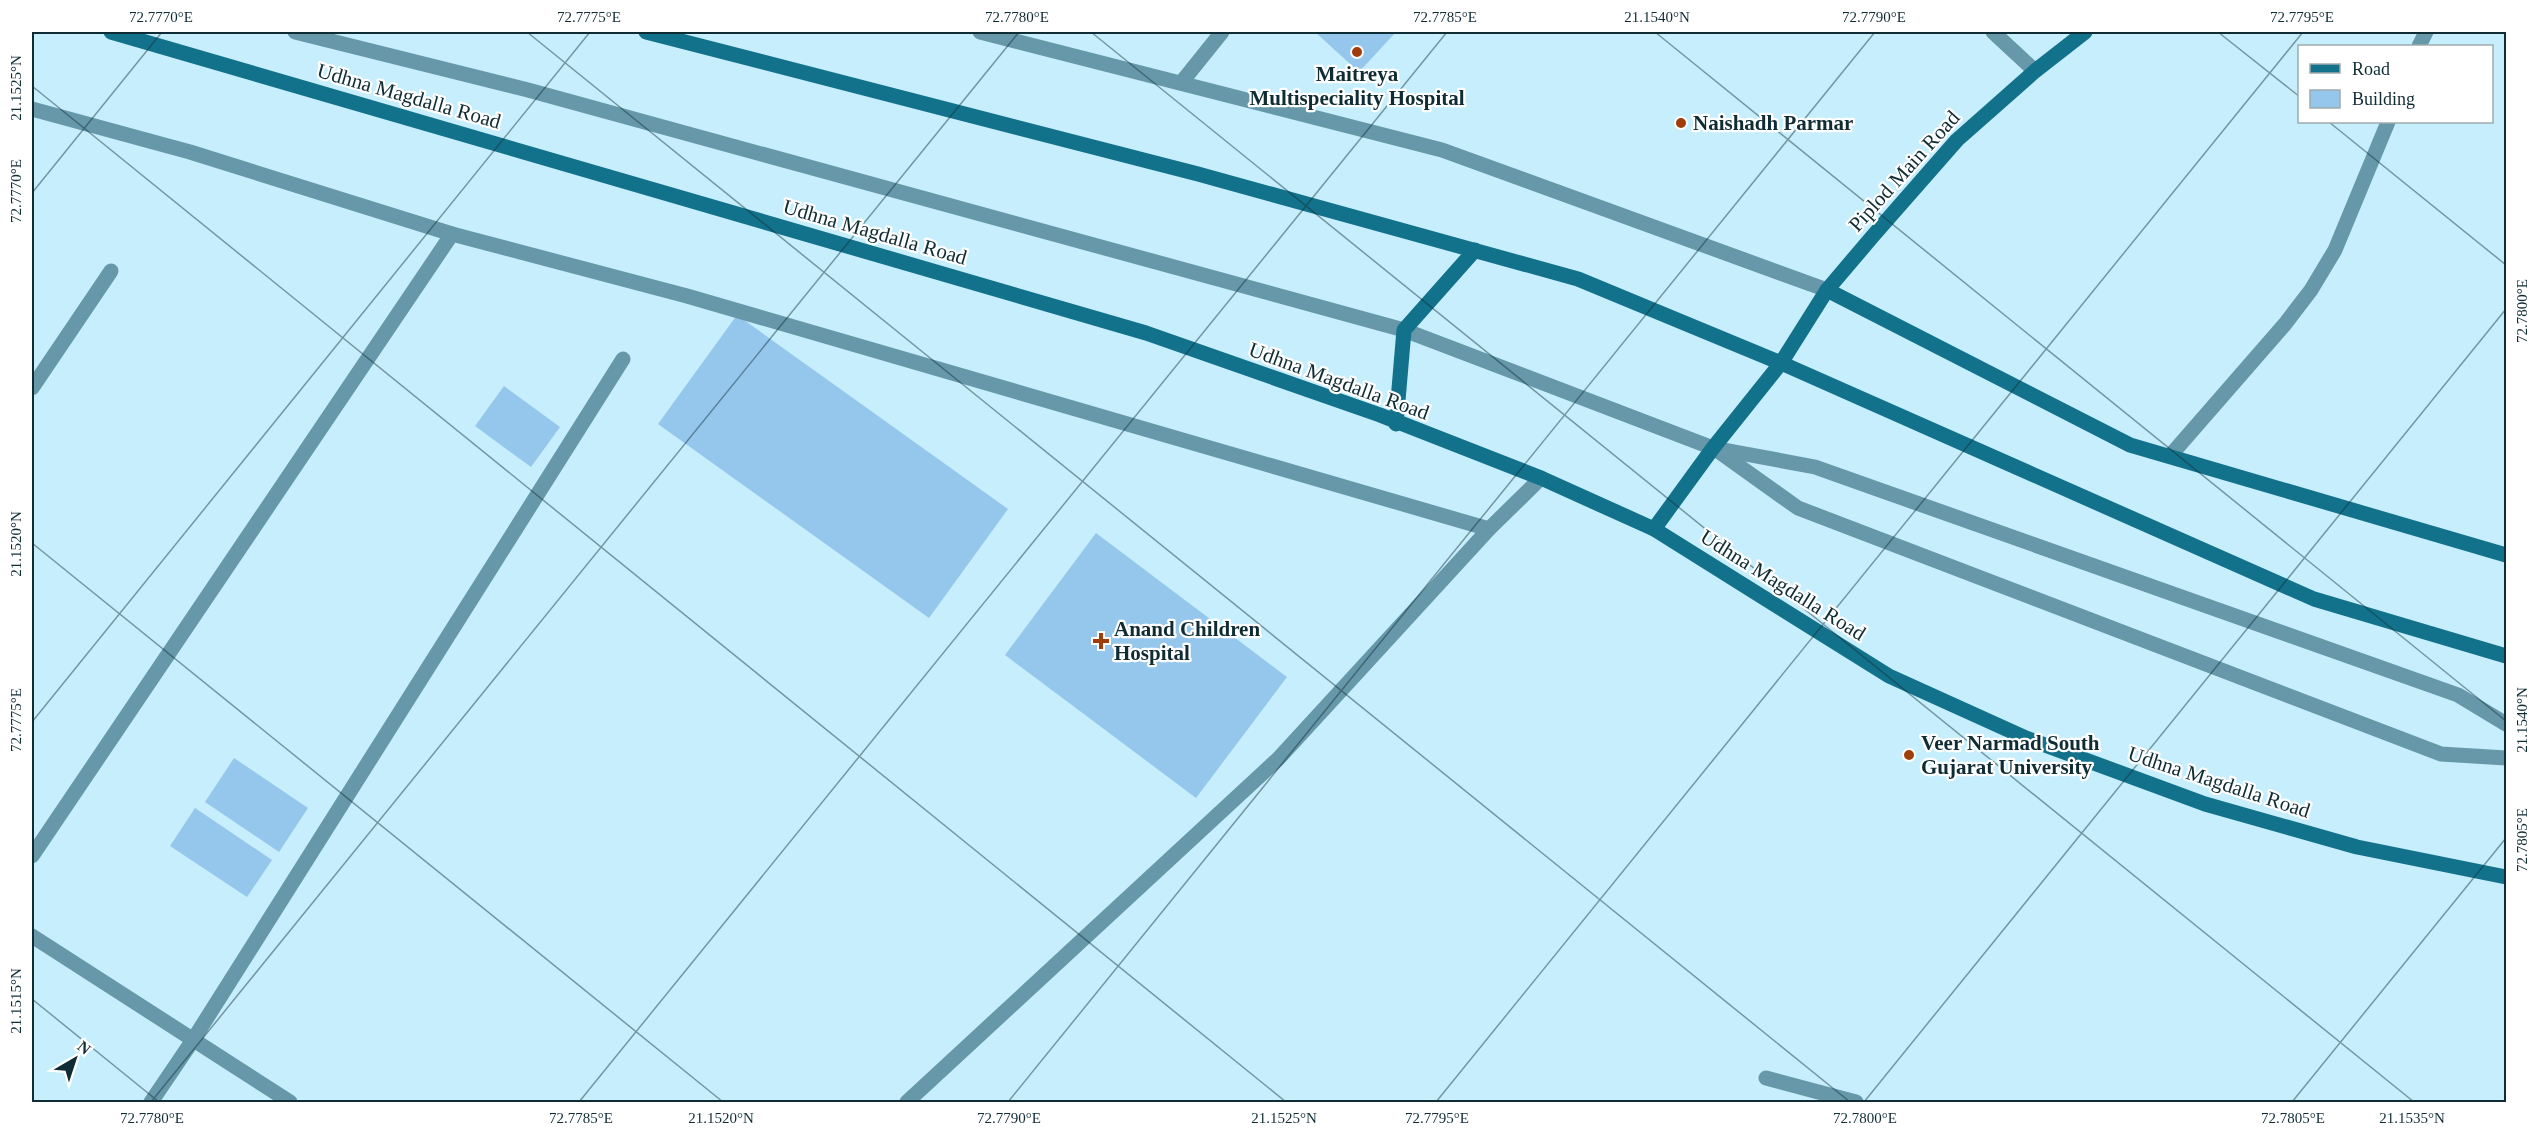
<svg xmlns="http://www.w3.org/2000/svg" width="2538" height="1134" viewBox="0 0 2538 1134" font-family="'Times New Roman',serif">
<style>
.building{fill:#95c7ed}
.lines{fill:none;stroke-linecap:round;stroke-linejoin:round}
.lane{stroke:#6698aa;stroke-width:15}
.street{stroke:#6698aa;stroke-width:15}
.secondary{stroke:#13728b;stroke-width:15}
.ticks{fill:none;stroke:#0f2c35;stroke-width:1.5;stroke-opacity:0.45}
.poi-dot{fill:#a13d0b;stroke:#fff;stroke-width:2}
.labels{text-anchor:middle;stroke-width:4.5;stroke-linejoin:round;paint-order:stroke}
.poi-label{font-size:21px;font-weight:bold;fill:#0f2c35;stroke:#fff;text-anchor:start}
.street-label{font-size:21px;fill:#0f2c35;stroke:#fff}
.neatline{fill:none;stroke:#0f2c35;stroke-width:2}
.ticks-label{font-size:15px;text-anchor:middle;fill:#0f2c35}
</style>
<rect width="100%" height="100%" fill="#c6eefc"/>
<g class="building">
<polygon points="1315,32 1396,32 1359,72"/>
<polygon points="737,315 1008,509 929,618 658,424"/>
<polygon points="504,386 560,427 531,467 475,426"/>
<polygon points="1096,533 1287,677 1196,798 1005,655"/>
<polygon points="234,758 308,808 279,852 205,802"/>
<polygon points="195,808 272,860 247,897 170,846"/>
</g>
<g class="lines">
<g class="lane">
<polyline points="295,32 528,90 1404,330 1713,448 1815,467 2458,695 2506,724"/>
<polyline points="1181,83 1222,32"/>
<polyline points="1718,451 1798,508 2441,754 2506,758"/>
<polyline points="1766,1078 1856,1102"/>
</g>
<g class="street">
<polyline points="980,32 1442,150 1827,290"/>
<polyline points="1993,32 2035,71"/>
<polyline points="2419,46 2426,32"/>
<polyline points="32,109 190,152 452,234 687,296 1489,529 1541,478"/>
<polyline points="32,388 111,271"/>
<polyline points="2170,456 2285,324 2311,290 2335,250 2388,122"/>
<polyline points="32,856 452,234"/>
<polyline points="32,936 290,1102"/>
<polyline points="151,1102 193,1040 623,359"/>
<polyline points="907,1102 1278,759 1489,529"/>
</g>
<g class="secondary">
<polyline points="111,32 1146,333 1380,415 1541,478 1654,529 1889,676 2026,738 2205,804 2357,847 2506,877"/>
<polyline points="646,32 1198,174 1578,279 1781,363 2314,599 2506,656"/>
<polyline points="1827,290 2130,445 2506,555"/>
<polyline points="1396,424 1404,330 1475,250"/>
<polyline points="1654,529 1713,448 1781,363 1827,290 1872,237 1957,140 2035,71 2085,32"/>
</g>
</g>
<path class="ticks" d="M 527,32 L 1850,1102M 1091,32 L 2414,1102M 1655,32 L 2506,721M 2218,32 L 2300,97M 32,86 L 1286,1102M 2329,122 L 2506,265M 32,193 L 162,32M 32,543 L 723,1102M 32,722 L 590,32M 32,999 L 159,1102M 151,1102 L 1019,32M 579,1102 L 1447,32M 1008,1102 L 1875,32M 1436,1102 L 2303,32M 1864,1102 L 2506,309M 2292,1102 L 2506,838"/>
<g class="poi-dot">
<circle cx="1357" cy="52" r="6"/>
<circle cx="1681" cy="123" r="6"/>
<path d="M1098 632h6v6h6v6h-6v6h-6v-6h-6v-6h6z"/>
<circle cx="1909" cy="755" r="6"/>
</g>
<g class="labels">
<g class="poi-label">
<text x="1357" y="81" text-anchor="middle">Maitreya<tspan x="1357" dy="24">Multispeciality Hospital</tspan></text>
<text x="1693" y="130">Naishadh Parmar</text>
<text x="1114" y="636">Anand Children<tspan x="1114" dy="24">Hospital</tspan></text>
<text x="1921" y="750">Veer Narmad South<tspan x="1921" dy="24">Gujarat University</tspan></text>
</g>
<g class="street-label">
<text transform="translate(409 96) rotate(16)" y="7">Udhna Magdalla Road</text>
<text transform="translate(1904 171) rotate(-48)" y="7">Piplod Main Road</text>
<text transform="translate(875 232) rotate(16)" y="7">Udhna Magdalla Road</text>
<text transform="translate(1339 381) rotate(20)" y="7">Udhna Magdalla Road</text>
<text transform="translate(1783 585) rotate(32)" y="7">Udhna Magdalla Road</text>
<text transform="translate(2219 782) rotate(18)" y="7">Udhna Magdalla Road</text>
</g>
</g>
<rect width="2538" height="1134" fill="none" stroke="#ffffff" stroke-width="66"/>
<rect x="2298" y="45" width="195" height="78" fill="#ffffff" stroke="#9fabae" stroke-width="1.5"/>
<rect x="2310" y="64" width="30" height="9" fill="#13728b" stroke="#9fabae" stroke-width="1.5"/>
<text x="2352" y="75" font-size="18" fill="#0f2c35">Road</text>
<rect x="2310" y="90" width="30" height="18" fill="#95c7ed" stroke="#9fabae" stroke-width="1.5"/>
<text x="2352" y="105" font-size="18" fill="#0f2c35">Building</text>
<g transform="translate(75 1059) rotate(39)" stroke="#ffffff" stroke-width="4.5" paint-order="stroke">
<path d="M0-4.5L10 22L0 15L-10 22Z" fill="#0f2c35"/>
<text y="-9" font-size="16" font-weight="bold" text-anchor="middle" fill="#0f2c35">N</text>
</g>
<rect x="33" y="33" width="2472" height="1068" class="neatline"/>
<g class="ticks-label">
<text x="161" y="22">72.7770°E</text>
<text x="589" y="22">72.7775°E</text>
<text x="1017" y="22">72.7780°E</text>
<text x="1445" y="22">72.7785°E</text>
<text x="1657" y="22">21.1540°N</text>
<text x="1874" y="22">72.7790°E</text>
<text x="2302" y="22">72.7795°E</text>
<text transform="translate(16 88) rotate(-90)" y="5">21.1525°N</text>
<text transform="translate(16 191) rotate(-90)" y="5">72.7770°E</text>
<text transform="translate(2522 311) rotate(-90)" y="5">72.7800°E</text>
<text transform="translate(16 544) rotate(-90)" y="5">21.1520°N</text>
<text transform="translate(16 720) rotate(-90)" y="5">72.7775°E</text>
<text transform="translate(2522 720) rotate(-90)" y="5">21.1540°N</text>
<text transform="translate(2522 840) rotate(-90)" y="5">72.7805°E</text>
<text transform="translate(16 1001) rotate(-90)" y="5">21.1515°N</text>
<text x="152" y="1123">72.7780°E</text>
<text x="581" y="1123">72.7785°E</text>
<text x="721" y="1123">21.1520°N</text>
<text x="1009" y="1123">72.7790°E</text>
<text x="1284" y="1123">21.1525°N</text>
<text x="1437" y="1123">72.7795°E</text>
<text x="1865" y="1123">72.7800°E</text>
<text x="2293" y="1123">72.7805°E</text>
<text x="2412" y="1123">21.1535°N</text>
</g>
</svg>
